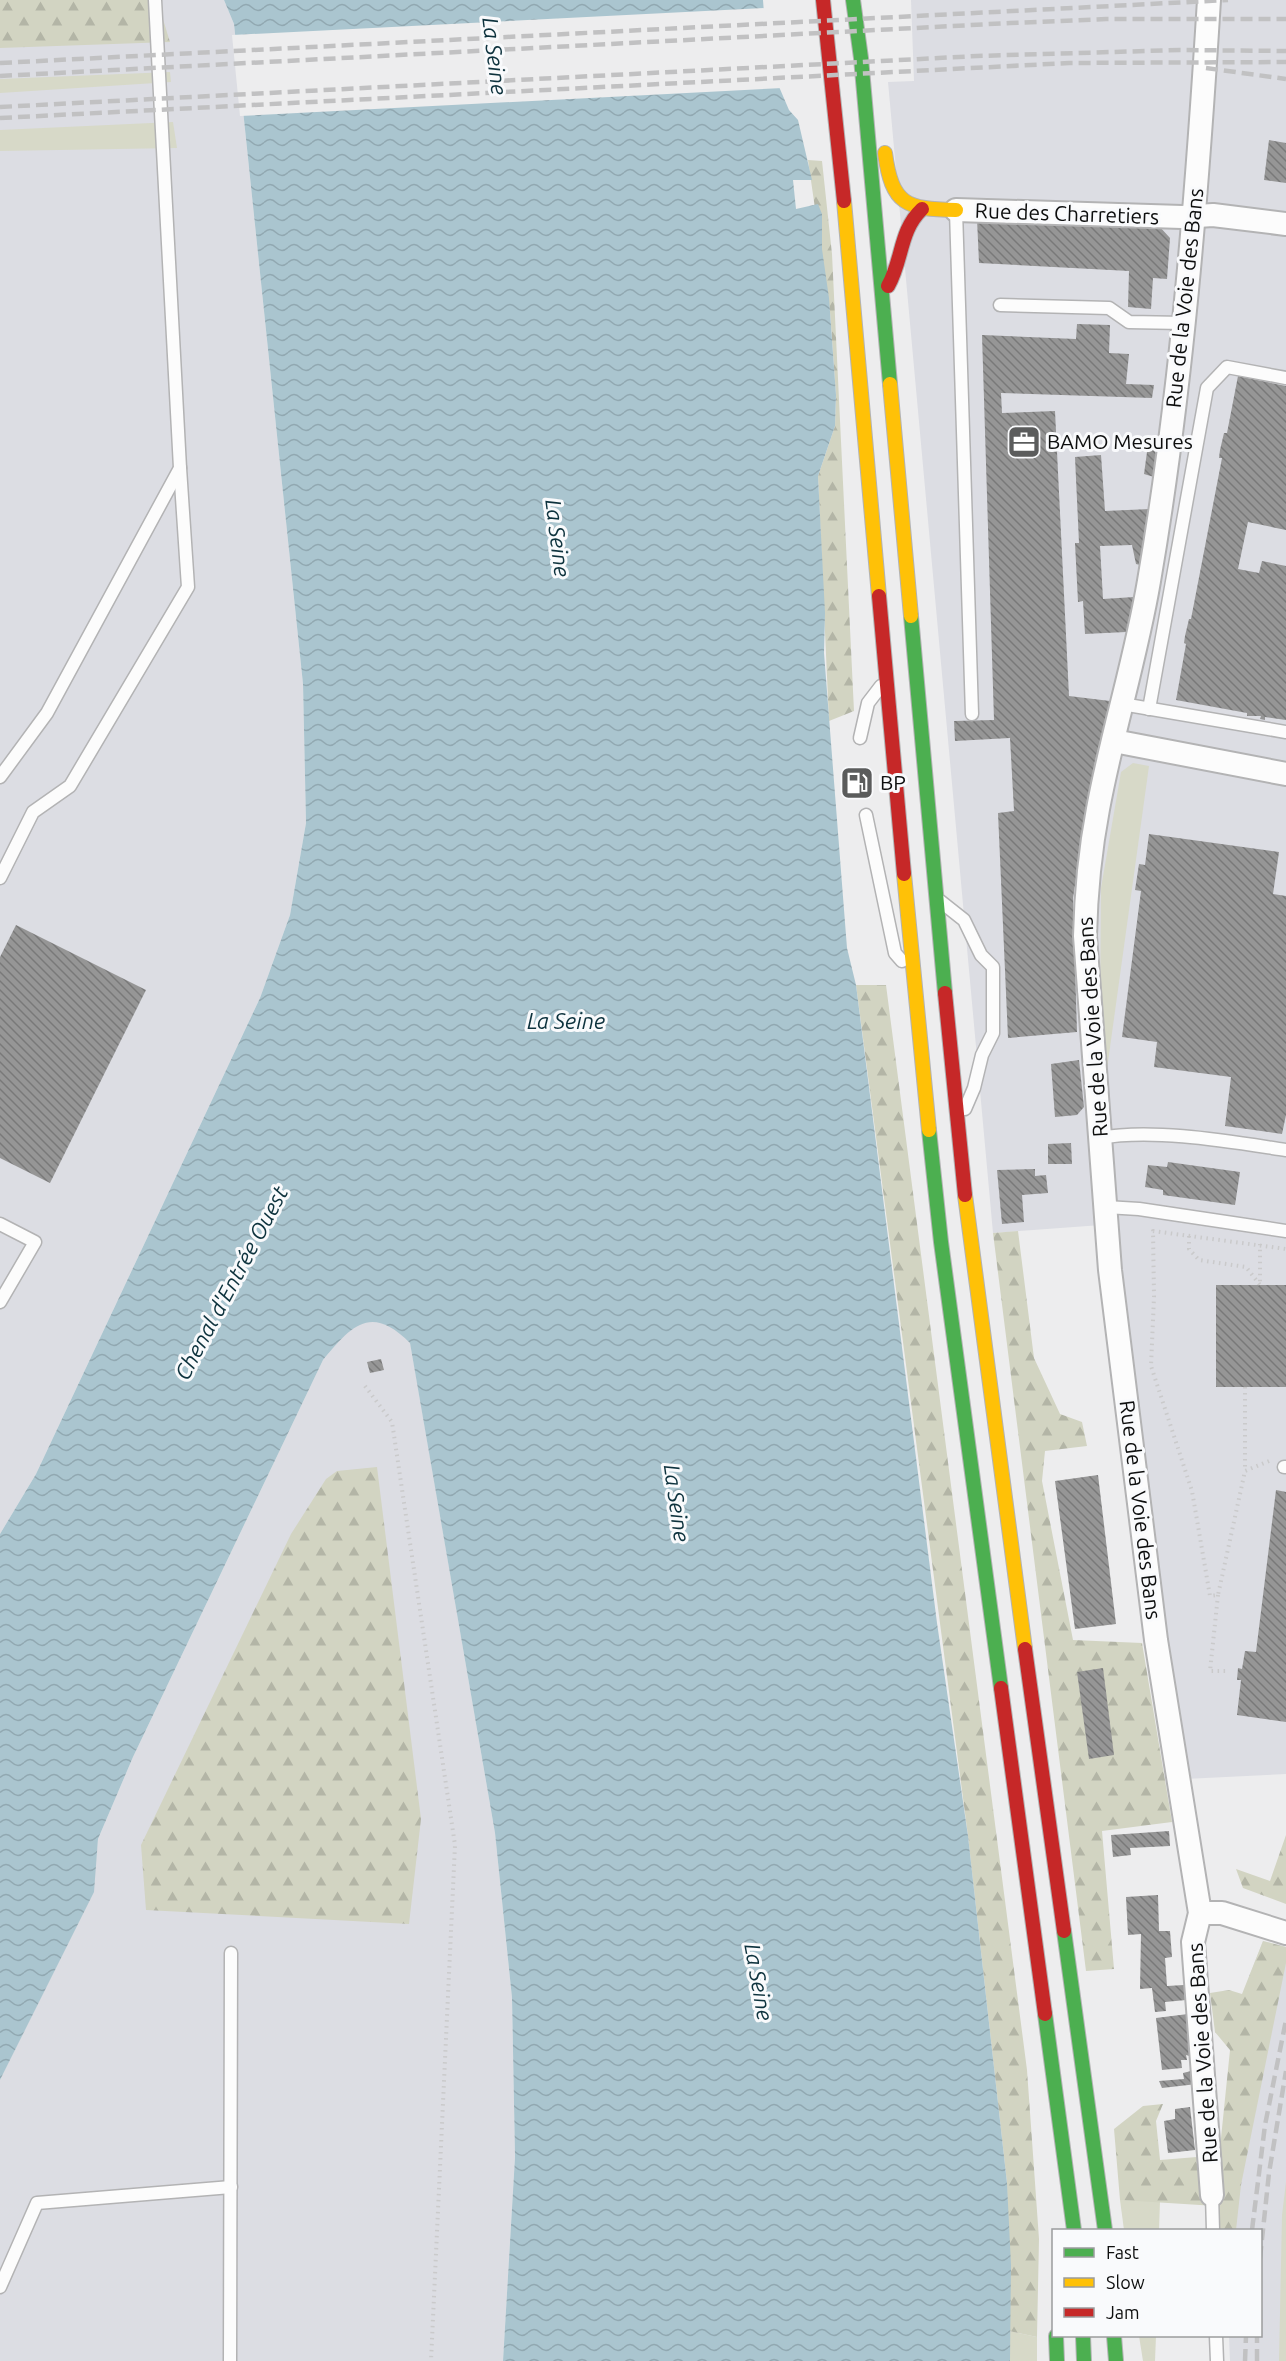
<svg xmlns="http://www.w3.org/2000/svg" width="1286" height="2361" viewBox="0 0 1286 2361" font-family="Ubuntu,sans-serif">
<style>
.built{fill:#dcdde3}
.green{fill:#d7d9c8}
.forest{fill:url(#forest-firs)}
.water{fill:url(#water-waves)}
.pier{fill:#ededee}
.building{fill:url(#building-back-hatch)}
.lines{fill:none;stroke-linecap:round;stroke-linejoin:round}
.lane-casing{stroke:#b3b3b4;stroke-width:15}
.street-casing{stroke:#b3b3b4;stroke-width:26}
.fast-casing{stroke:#b3b3b4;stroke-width:16}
.slow-casing{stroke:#b3b3b4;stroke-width:16}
.jam-casing{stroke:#b3b3b4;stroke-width:16}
.path{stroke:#cacacb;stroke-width:4;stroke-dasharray:1.5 4.5;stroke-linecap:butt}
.lane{stroke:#fcfcfc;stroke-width:12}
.street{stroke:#fcfcfc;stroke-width:22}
.fast{stroke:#4caf50;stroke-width:14}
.slow{stroke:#ffc107;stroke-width:14}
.jam{stroke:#c62828;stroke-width:14}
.rail{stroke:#c1c1c2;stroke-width:4.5;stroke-dasharray:12 6;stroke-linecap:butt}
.labels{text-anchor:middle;stroke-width:6;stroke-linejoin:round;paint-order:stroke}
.street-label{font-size:21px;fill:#0d0e0e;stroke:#f9fafc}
.poi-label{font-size:21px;fill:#0d0e0e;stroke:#f9fafc;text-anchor:start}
.water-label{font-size:22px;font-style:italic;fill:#0d323d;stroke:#f9fafc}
</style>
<defs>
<pattern id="forest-firs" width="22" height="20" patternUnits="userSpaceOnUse" patternTransform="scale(1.5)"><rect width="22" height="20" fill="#d2d4c2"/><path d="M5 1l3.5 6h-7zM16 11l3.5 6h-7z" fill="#b3b5a6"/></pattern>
<pattern id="water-waves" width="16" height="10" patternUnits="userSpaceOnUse" patternTransform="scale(1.5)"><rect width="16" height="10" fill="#aac5cf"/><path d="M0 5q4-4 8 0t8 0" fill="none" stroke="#91a8b1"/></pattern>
<pattern id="building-back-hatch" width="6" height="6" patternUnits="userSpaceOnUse" patternTransform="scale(1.5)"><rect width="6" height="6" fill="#969696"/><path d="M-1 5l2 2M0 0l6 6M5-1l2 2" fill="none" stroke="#797979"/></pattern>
</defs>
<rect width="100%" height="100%" fill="#ededee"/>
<g class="built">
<polygon points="0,0 224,0 234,24 303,684 306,823 290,915 260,998 36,1474 0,1534"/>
<polygon points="911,0 1286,0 1286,1774 1185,1779 1115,1224 993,1233 888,82 914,81"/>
<polygon points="363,1322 379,1322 395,1328 410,1342 495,1833 512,1998 515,2157 503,2361 0,2361 0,2080 93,1892 98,1839 133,1757 323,1360 348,1330"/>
<polygon points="1263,1941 1286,1947 1286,2361 1230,2361 1229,2336 1260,2336 1260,2230 1227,2230 1226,2173 1249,1977"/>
</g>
<g class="green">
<polygon points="170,72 171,82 0,93 0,79"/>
<polygon points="173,122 177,148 0,151 0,130"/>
<polygon points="1133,763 1149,766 1107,1069 1100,1009 1101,888 1121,772"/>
<polygon points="1286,2182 1286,2361 1279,2361 1282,2215"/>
<polygon points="1120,2200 1160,2201 1159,2230 1124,2230"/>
<polygon points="1009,2331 1037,2337 1037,2361 1009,2361"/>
<polygon points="1139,2336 1156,2336 1155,2361 1143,2361"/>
</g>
<g class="forest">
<polygon points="0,0 157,0 170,42 0,48"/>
<polygon points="808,160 822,161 832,254 854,711 829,721 818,476 835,426 836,395 830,312"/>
<polygon points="856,985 886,985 1027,2070 1039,2239 1037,2337 1009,2331 1007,2183 968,1836"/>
<polygon points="1018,1231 1034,1358 1060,1414 1082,1422 1087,1446 1045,1451 1042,1481 1073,1640 1142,1643 1172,1822 1102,1831 1114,1969 1086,1971 993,1233"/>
<polygon points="377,1467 421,1819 409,1924 146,1910 141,1845 291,1534 326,1479 337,1471"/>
<polygon points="1286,1835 1286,1904 1243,1888 1236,1869 1270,1881"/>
<polygon points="1263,1941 1286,1947 1286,1963 1241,2185 1236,2230 1218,2230 1216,2206 1120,2200 1114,2129 1143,2106 1163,2104 1156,2121 1160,2160 1197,2157 1204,2171 1217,2177 1230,2050 1215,2032 1210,1993 1229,1990 1242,1994"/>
</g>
<path class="water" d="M 224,0 L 763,0 L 768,68 L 771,68 L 789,110 L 798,120 L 812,180 L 793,180 L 796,209 L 818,204 L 822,214 L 822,249 L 829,298 L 836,395 L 835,426 L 818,476 L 825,613 L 824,653 L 847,948 L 856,985 L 937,1623 L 968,1836 L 1007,2183 L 1011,2265 L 1010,2361 L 503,2361 L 515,2157 L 512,1998 L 495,1833 L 410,1343 C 371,1304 352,1325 323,1360 L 133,1757 L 98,1839 L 94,1892 L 0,2080 L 0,1534 L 36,1474 L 260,998 L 290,915 L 306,823 L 303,684 L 234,24 Z"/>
<polygon class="pier" points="766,8 771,65 783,88 240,116 232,35"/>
<g class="building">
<polygon points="1269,140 1286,143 1286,183 1264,180"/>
<polygon points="977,219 1159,226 1170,238 1167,279 1153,278 1151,309 1128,307 1129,271 979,263"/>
<polygon points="1077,324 1110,325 1109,353 1129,354 1126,384 1154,385 1152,398 1001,393 1002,413 1055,411 1069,696 1110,701 1095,761 1073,898 1077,1032 1008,1038 998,813 1014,811 1010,738 955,741 954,721 994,720 982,335 1076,339"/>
<polygon points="1238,376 1286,386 1286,530 1248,522 1238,569 1259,573 1262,561 1286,566 1286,720 1265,717 1265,720 1260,719 1261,716 1247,716 1247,713 1176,700 1186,644 1184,643 1185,636 1189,619 1191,619 1222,458 1219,458 1220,450 1224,433 1227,433"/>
<polygon points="1152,447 1157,455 1154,477 1144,474 1147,452"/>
<polygon points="1101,455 1105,511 1150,509 1140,565 1136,564 1132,545 1100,546 1103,599 1134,597 1126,632 1085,634 1083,601 1078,602 1075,543 1079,543 1075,457"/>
<polygon points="1149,834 1279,852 1273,894 1286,896 1286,1115 1282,1134 1225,1126 1231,1077 1154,1067 1157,1042 1122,1037 1141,891 1135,890 1139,864 1145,865"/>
<polygon points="16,925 146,990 50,1183 0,1158 0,957"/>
<polygon points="1079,1060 1084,1107 1077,1115 1055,1117 1051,1064"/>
<polygon points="1071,1143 1072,1164 1048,1164 1048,1144"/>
<polygon points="1168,1162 1240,1172 1235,1205 1163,1195 1163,1190 1145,1187 1148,1165 1167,1167"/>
<polygon points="1035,1169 1035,1176 1046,1175 1048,1193 1022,1195 1024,1222 1002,1224 997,1170"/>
<rect x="1216" y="1285" width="70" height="102"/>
<polygon points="381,1359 384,1370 370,1373 367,1362"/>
<polygon points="1098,1475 1116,1624 1075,1629 1055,1481"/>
<polygon points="1276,1490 1286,1492 1286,1722 1237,1715 1241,1680 1237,1680 1238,1668 1242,1669 1245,1651 1256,1652"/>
<polygon points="1103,1668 1114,1755 1089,1759 1077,1672"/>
<polygon points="1169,1831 1170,1846 1130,1848 1131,1855 1113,1857 1111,1835"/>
<polygon points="1158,1895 1159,1931 1170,1931 1172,1957 1165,1958 1167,1986 1184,1985 1186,2000 1165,2002 1166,2011 1155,2012 1152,1988 1140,1989 1141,1934 1128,1935 1126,1897"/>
<polygon points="1188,2014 1193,2057 1186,2055 1187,2060 1181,2060 1182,2068 1162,2070 1156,2018"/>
<polygon points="1195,2070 1197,2084 1162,2088 1159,2081 1184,2079 1183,2073"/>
<polygon points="1190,2107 1195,2150 1168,2153 1164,2121 1175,2119 1175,2109"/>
</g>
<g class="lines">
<g class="lane-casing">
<g id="lane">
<polyline points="956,211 972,714"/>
<polyline points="1000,305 1109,308 1129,322 1183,323"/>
<polyline points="1122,704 1286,732"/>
<polyline points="1149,709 1207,388 1227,367 1286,378"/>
<polyline points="860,738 868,703 881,686"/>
<polyline points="0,777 47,713 180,468 155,0"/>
<polyline points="866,815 895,953 902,961"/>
<polyline points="0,878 33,812 70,786 188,587 180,468"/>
<polyline points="940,901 964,920 981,955 993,967 993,1033 982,1055 974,1088 965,1109"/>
<path d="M 1100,1138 C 1154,1128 1232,1142 1286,1150"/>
<polyline points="1106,1207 1139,1209 1286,1231"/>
<polyline points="0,1224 35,1242 0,1302"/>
<polyline points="1284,1467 1286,1467"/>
<polyline points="1212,2195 1213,2230"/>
<polyline points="0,2287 37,2203 231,2187"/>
<polyline points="1216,2336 1217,2361"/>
<polyline points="230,2361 231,1953"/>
</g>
</g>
<g class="street-casing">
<g id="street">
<path d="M 1209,0 C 1197,194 1182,389 1149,581 C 1136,658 1112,733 1098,809 C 1090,851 1086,894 1085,936 L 1110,1270 L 1156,1640 L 1200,1913 L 1193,1942 L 1212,2195"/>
<polyline points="956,210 1182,217 1213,215 1286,224"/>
<polyline points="1114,741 1286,774"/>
<polyline points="1200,1913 1222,1913 1286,1933"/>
</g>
</g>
<g class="fast-casing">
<g id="fast">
<polyline points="853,0 861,58 890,384"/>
<polyline points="911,616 945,993"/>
<polyline points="929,1130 941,1242 1001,1688"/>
<polyline points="1064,1931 1105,2230"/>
<polyline points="1045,2014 1074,2230"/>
<polyline points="1056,2336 1057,2361"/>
<polyline points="1083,2336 1084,2361"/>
<polyline points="1114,2336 1116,2361"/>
</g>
</g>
<g class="slow-casing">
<g id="slow">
<path d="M 885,153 C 892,205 906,209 956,210"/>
<polyline points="844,201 879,596"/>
<polyline points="890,384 911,616"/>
<polyline points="904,874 929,1130"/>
<polyline points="965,1195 1025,1649"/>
</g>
</g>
<g class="jam-casing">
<g id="jam">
<polyline points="823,0 844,201"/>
<path d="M 888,286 C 903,260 899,231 922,209"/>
<polyline points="879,596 904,874"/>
<polyline points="945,993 965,1195"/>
<polyline points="1025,1649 1064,1931"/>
<polyline points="1001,1688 1045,2014"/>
</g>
</g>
<g class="path">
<polyline points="1189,1236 1189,1249 1199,1260 1246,1267 1260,1285 1260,1244"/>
<polyline points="365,1386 392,1422 455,1845 431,2361"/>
<polyline points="1245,1387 1245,1471"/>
<polyline points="1269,1461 1245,1471 1218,1595 1210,1596 1192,1491 1151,1366 1154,1297 1153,1231 1286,1249"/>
<polyline points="1218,1595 1210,1671 1228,1671"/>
</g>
<use href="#lane" class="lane"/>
<use href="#street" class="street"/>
<use href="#fast" class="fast"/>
<use href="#slow" class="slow"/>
<use href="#jam" class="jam"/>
<g class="rail">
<polyline points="0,63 1228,0"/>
<polyline points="1206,68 1286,79"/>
<polyline points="0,76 1010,23 1106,19 1286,19"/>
<polyline points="0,107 977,56 1180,50 1286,51"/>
<polyline points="0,118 1069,63 1286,62"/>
<polyline points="1252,2230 1265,2125 1286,2020"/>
<polyline points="1260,2258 1269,2173 1286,2071"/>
<polyline points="1245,2361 1246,2336"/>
<polyline points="1257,2361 1257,2336"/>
</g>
</g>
<defs>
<g id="office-square" transform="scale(1.725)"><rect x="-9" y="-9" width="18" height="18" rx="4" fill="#5b5c5c" stroke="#f9fafc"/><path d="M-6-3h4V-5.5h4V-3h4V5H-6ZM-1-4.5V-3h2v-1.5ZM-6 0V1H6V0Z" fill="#fff"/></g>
<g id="fuel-square" transform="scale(1.725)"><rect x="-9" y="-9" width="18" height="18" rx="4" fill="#5b5c5c" stroke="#f9fafc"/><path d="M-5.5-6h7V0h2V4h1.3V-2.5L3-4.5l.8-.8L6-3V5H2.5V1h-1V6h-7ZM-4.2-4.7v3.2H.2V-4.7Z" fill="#fff"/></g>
</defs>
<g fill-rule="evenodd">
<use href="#office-square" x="1024" y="442"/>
<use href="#fuel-square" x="857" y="783"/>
</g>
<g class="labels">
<g class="street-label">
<text transform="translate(1067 214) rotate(2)" y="7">Rue des Charretiers</text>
<text transform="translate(1185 298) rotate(-84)" y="7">Rue de la Voie des Bans</text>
<text transform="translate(1093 1027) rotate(-94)" y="7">Rue de la Voie des Bans</text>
<text transform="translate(1140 1510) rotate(83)" y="7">Rue de la Voie des Bans</text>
<text transform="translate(1203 2053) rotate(-94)" y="7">Rue de la Voie des Bans</text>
</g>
<g class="poi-label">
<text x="1047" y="449">BAMO Mesures</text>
<text x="880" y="790">BP</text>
</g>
<g class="water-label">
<text transform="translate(495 56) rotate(83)" y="8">La Seine</text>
<text transform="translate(558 538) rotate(83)" y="8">La Seine</text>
<text x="566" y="1029">La Seine</text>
<text transform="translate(231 1283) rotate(-62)" y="8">Chenal d'Entrée Ouest</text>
<text transform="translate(677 1503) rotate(82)" y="8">La Seine</text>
<text transform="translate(759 1982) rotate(80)" y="8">La Seine</text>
</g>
</g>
<rect x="1052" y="2229" width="210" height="108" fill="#f9fafc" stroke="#9b9c9d" stroke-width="1.5"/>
<rect x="1064" y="2248" width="30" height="9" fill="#4caf50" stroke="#9b9c9d" stroke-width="1.5"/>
<text x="1106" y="2259" font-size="18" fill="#0d0e0e">Fast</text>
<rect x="1064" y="2278" width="30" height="9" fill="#ffc107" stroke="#9b9c9d" stroke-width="1.5"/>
<text x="1106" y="2289" font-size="18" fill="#0d0e0e">Slow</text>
<rect x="1064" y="2308" width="30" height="9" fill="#c62828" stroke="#9b9c9d" stroke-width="1.5"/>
<text x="1106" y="2319" font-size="18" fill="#0d0e0e">Jam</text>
</svg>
